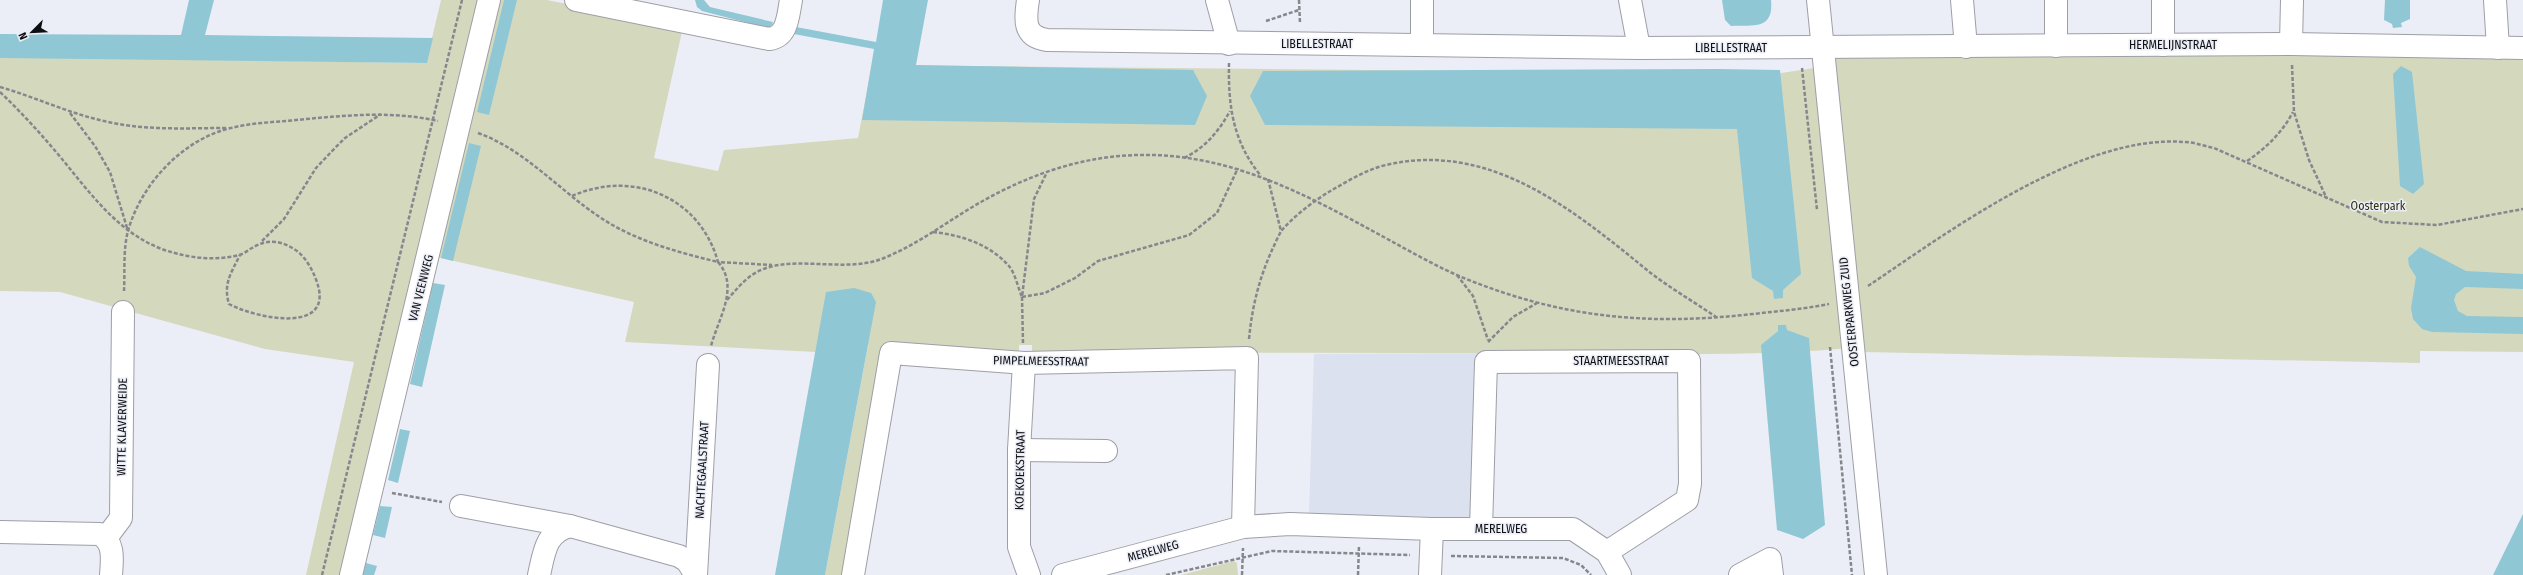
<svg xmlns="http://www.w3.org/2000/svg" width="2523" height="575" viewBox="0 0 2523 575" font-family="'Fira Sans Condensed',sans-serif">
<style>
.built{fill:#dce1ef}
.green{fill:#d4d9be}
.water{fill:#90c7d4}
.lines{fill:none;stroke-linecap:round;stroke-linejoin:round}
.minor-casing{stroke:#9d9fa7;stroke-width:24}
.path{stroke:#86878d;stroke-width:2.5;stroke-dasharray:4 2;stroke-linecap:butt}
.minor{stroke:#fff;stroke-width:22}
.labels{text-anchor:middle;stroke-width:3;stroke-linejoin:round;paint-order:stroke}
.street-label{font-size:12px;fill:#0e0f12;stroke:#eceef7}
.park-label{font-size:12px;fill:#2e310e;stroke:#eceef7}
</style>
<rect width="100%" height="100%" fill="#eceef7"/>
<polygon class="built" points="1486,353 1482,519 1309,513 1314,354"/>
<g class="green">
<path d="M 441,0 L 547,0 L 683,27 L 654,158 L 718,171 L 724,150 L 858,138 L 872,65 L 1775,74 L 1834,65 L 1834,61 L 1844,53 L 2523,56 L 2523,352 L 2420,351 L 2420,363 L 1862,352 L 1861,347 C 1749,358 1636,353 1524,353 C 1360,353 1196,353 1032,351 L 1032,345 L 1019,345 L 1019,352 L 884,346 L 842,575 L 825,575 L 868,345 L 816,352 L 625,342 L 634,302 L 419,253 L 342,575 L 306,575 L 354,362 L 265,349 L 60,292 L 0,291 L 0,57 L 426,63 Z"/>
<polygon points="1234,561 1237,563 1238,575 1181,575"/>
</g>
<g class="water">
<polygon points="189,0 214,0 205,35 433,38 427,63 0,58 0,34 181,35"/>
<polygon points="504,0 517,0 489,115 477,112"/>
<polygon points="695,0 704,0 710,7 773,22 772,25 768,28 702,11 697,7"/>
<polygon points="883,0 928,0 916,65 1193,70 1207,96 1195,125 862,120 874,49 794,34 793,32 796,27 876,42"/>
<path d="M 1722,0 L 1771,0 C 1774,30 1754,25 1731,26 L 1725,20 Z"/>
<polygon points="2385,0 2410,0 2410,19 2401,23 2402,27 2393,28 2392,24 2384,20"/>
<polygon points="2401,66 2412,72 2424,184 2413,194 2400,186 2393,74"/>
<polygon points="1717,69 1780,70 1801,274 1783,290 1783,298 1774,299 1773,291 1752,278 1737,129 1265,125 1250,96 1263,71"/>
<polygon points="469,143 481,146 453,261 441,258"/>
<polygon points="2420,247 2466,271 2523,274 2523,289 2465,287 2456,294 2454,300 2458,311 2467,316 2523,317 2523,334 2432,332 2422,329 2413,319 2411,308 2416,277 2409,266 2408,258"/>
<polygon points="433,283 445,285 422,387 410,384"/>
<polygon points="854,288 871,293 876,302 825,575 775,575 826,292"/>
<polygon points="1778,325 1786,325 1787,330 1809,338 1810,351 1825,525 1803,539 1777,530 1761,345 1778,331"/>
<polygon points="400,429 410,431 398,483 388,480"/>
<polygon points="380,506 392,507 385,538 373,535"/>
<polygon points="2523,514 2523,575 2493,575"/>
<polygon points="366,563 377,566 374,575 363,575"/>
</g>
<g class="lines">
<g class="minor-casing">
<g id="minor">
<path d="M 576,0 L 769,39 C 788,37 788,15 791,0"/>
<path d="M 1028,0 C 1025,19 1023,37 1047,40 L 1639,48 L 2291,44 L 2523,48"/>
<polyline points="1217,0 1229,44"/>
<polyline points="1630,0 1639,48"/>
<polyline points="1818,0 1876,575"/>
<polyline points="1962,0 1966,47"/>
<polyline points="2163,0 2163,45"/>
<polyline points="2495,0 2498,48"/>
<polyline points="2291,44 2292,0"/>
<polyline points="1422,45 1422,0"/>
<polyline points="2056,46 2056,0"/>
<polyline points="1024,363 1019,450 1019,547 1029,575"/>
<polyline points="1019,450 1106,451"/>
<polyline points="461,506 570,526 679,556 687,561 696,575"/>
<polyline points="1481,529 1486,362 1689,361 1690,484 1687,500 1607,552"/>
<path d="M 0,532 L 100,534 C 115,543 112,560 111,575"/>
<polyline points="106,538 121,518 123,312"/>
<polyline points="351,575 489,0"/>
<path d="M 539,575 C 544,554 545,532 570,526"/>
<polyline points="696,575 708,365"/>
<polyline points="853,575 891,353 1024,363 1247,358 1243,527"/>
<polyline points="1063,575 1243,527 1290,524 1432,529 1573,529 1607,552 1620,575"/>
<polyline points="1430,575 1432,529"/>
<polyline points="1740,575 1770,559 1772,575"/>
</g>
</g>
<g class="path">
<polyline points="1299,0 1300,23"/>
<polyline points="1266,21 1299,10"/>
<path d="M 1229,63 C 1228,106 1233,142 1261,176"/>
<polyline points="2292,65 2294,112 2309,160 2327,199"/>
<polyline points="1802,68 1817,210"/>
<path d="M 0,87 C 35,97 68,113 104,121 C 144,131 187,128 226,128"/>
<path d="M 0,92 C 22,113 42,135 62,159 C 94,198 126,243 179,254 C 198,259 220,260 239,255 C 244,254 248,250 252,248 C 266,239 280,240 294,249 C 304,255 311,267 315,277 C 340,336 257,319 229,304 C 223,284 231,273 240,255"/>
<polyline points="70,113 95,146 110,172 128,231"/>
<path d="M 478,133 C 524,149 560,191 601,218 C 636,241 677,252 718,262 C 740,287 718,319 711,346"/>
<path d="M 1184,158 C 1205,148 1219,131 1230,111"/>
<path d="M 2247,161 C 2266,148 2282,133 2293,112"/>
<polyline points="1268,179 1281,231"/>
<path d="M 572,196 C 633,169 700,197 718,262 L 772,265"/>
<path d="M 933,232 C 961,235 989,244 1008,265 C 1015,272 1018,288 1022,297"/>
<polyline points="262,241 284,219 316,168 334,149 345,138 381,114"/>
<polyline points="1457,275 1473,296 1488,340"/>
<path d="M 1868,286 C 1951,230 2081,134 2184,142 C 2194,142 2204,146 2214,148 L 2382,222 L 2437,225 L 2523,209"/>
<path d="M 124,291 C 125,272 123,249 128,231 C 141,184 183,139 231,128 C 255,122 281,122 306,119 C 350,115 394,111 438,121"/>
<polyline points="1022,297 1045,293 1075,278 1098,261 1189,235 1217,213 1238,168"/>
<path d="M 727,300 C 735,291 742,282 752,275 C 787,251 843,275 884,258 C 919,244 949,220 981,202 C 1023,178 1071,160 1120,156 C 1222,147 1305,194 1391,241 C 1413,253 1436,266 1459,276 C 1560,318 1646,326 1753,314 C 1779,311 1804,309 1829,304"/>
<path d="M 1249,339 C 1252,307 1259,279 1272,250 C 1275,244 1278,236 1282,230 C 1295,215 1315,200 1332,190 C 1348,181 1364,171 1382,166 C 1487,139 1571,208 1647,270 C 1668,287 1693,301 1716,317"/>
<polyline points="1488,342 1513,317 1537,303"/>
<polyline points="1023,343 1022,297 1034,199 1047,172"/>
<polyline points="1830,347 1852,575"/>
<polyline points="392,493 442,502"/>
<polyline points="1451,556 1563,558 1581,565 1591,575"/>
<polyline points="322,575 462,0"/>
<polyline points="1166,575 1272,551 1410,555"/>
<polyline points="1242,575 1243,548"/>
<polyline points="1358,575 1359,546"/>
</g>
<use href="#minor" class="minor"/>
</g>
<g class="labels">
<g class="street-label">
<text x="1317" y="48">LIBELLESTRAAT</text>
<text x="2173" y="49">HERMELIJNSTRAAT</text>
<text x="1731" y="52">LIBELLESTRAAT</text>
<text transform="translate(421 288) rotate(-76)" y="4">VAN VEENWEG</text>
<text transform="translate(1849 312) rotate(-96)" y="4">OOSTERPARKWEG ZUID</text>
<text transform="translate(1041 361) rotate(1)" y="4">PIMPELMEESSTRAAT</text>
<text x="1621" y="365">STAARTMEESSTRAAT</text>
<text transform="translate(122 427) rotate(-89)" y="4">WITTE KLAVERWEIDE</text>
<text transform="translate(702 470) rotate(-87)" y="4">NACHTEGAALSTRAAT</text>
<text transform="translate(1020 470) rotate(-89)" y="4">KOEKOEKSTRAAT</text>
<text x="1501" y="533">MERELWEG</text>
<text transform="translate(1153 551) rotate(-15)" y="4">MERELWEG</text>
</g>
<g class="park-label">
<text x="2378" y="210">Oosterpark</text>
</g>
</g>
<g transform="translate(32 32) rotate(246)" stroke="#eceef7" stroke-width="3" paint-order="stroke">
<path d="M0-3L7 15L0 10L-7 15Z" fill="#0e0f12"/>
<text y="-6" font-size="11" font-weight="bold" text-anchor="middle" fill="#0e0f12">N</text>
</g>
</svg>
